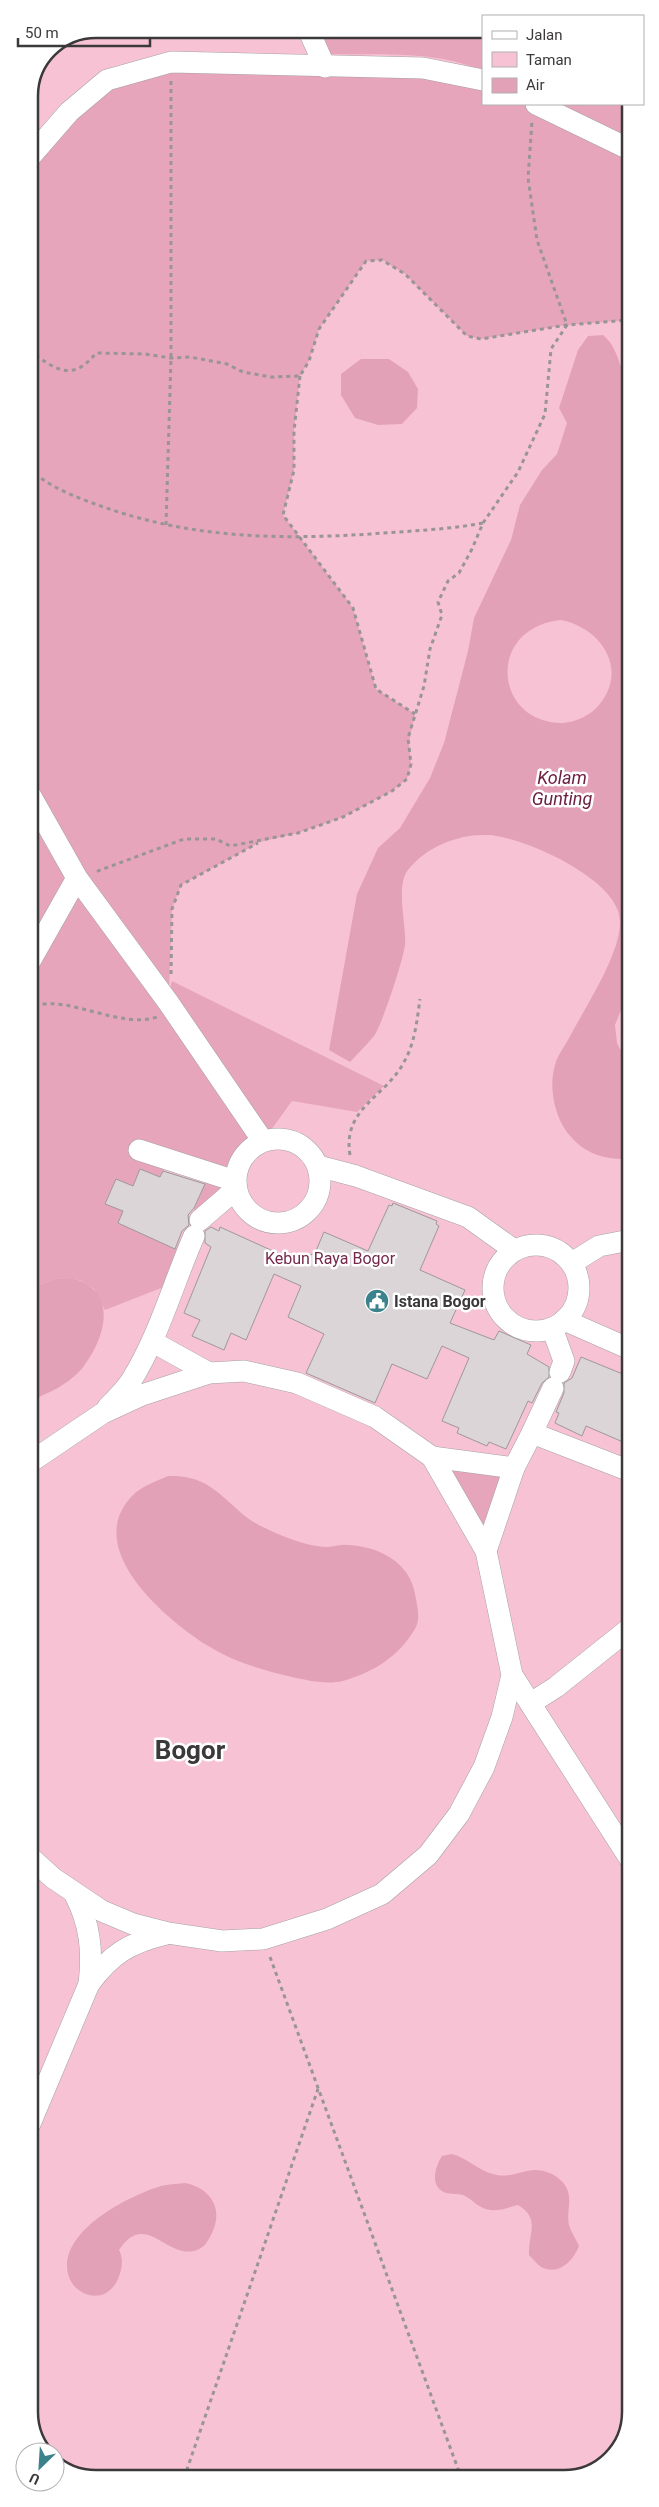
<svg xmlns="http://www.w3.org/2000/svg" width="659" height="2507" viewBox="0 0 659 2507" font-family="Roboto,sans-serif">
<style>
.green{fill:#f7c3d4}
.forest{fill:#e7a5bb}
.water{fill:#e3a1b7;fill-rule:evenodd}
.building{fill:#dbd5d7;stroke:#9d9899}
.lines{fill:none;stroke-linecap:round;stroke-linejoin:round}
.minor-casing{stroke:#a6a1a2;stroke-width:22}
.path{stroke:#999596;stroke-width:3;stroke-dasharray:4 4;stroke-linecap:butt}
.minor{stroke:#fff;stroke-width:21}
.labels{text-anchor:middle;stroke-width:5;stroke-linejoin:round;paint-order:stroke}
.park-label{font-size:16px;fill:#752849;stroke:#fff}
.poi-label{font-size:16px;font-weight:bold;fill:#3b393a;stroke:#fff;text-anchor:start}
.water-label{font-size:18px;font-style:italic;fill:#6d2042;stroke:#fff}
.town-label{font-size:26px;font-weight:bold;fill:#3b393a;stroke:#fff}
.rim{fill:none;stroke:#3b393a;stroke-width:2.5}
</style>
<rect width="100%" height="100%" fill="#fcf6f8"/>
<polygon class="green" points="96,29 483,29 483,104 629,104 630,2411 614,2455 576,2477 91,2478 55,2463 55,2452 46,2452 30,2424 29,96 49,48"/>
<g class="forest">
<path d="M 319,29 L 483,29 L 483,71 C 436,50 380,55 330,54 Z"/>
<polygon points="171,62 483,80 483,104 629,104 629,320 567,325 481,339 467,336 405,274 382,260 366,261 319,329 309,361 300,376 294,431 294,470 283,515 353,608 376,689 415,714 409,742 411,764 407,779 392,791 343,817 298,833 260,842 181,885 172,909 169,991 172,981 384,1086 357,1112 292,1101 263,1141 252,1147 243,1157 237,1173 200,1220 193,1212 206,1181 166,1166 160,1177 140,1169 133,1186 116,1179 105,1203 123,1211 119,1223 176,1249 185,1229 194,1236 174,1283 105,1310 94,1289 80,1280 58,1278 39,1285 29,1303 29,158 107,80"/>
<polygon points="432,1457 514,1468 486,1551"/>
</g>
<g class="water">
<path d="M 603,335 C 635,359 631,470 629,508 C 629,519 626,529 626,539 C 627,554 628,570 629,585 L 629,990 L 615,1025 L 617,1043 L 630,1068 L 630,1159 C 607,1160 587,1155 571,1137 C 555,1120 548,1088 555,1065 C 557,1056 565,1046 569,1038 C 585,1008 605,978 616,945 C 619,934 622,923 618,911 C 607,875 522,836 487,835 C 458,834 426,847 408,870 C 395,886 407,927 405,945 C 403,961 382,1025 374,1036 C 367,1045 358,1053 350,1062 L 329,1050 L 357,894 L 378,848 L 400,828 L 430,778 L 444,743 L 468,651 L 474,618 L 511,540 L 520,505 L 542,470 L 557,454 L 567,423 L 559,408 L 578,350 L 588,336 ZM 561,620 C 601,628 629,669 599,705 C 591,715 576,722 563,723 C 494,724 485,628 561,620 Z"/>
<polygon points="361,359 389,359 408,372 418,389 417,408 402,424 378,425 355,418 341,395 341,374"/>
<path d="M 58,1278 C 65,1279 74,1278 81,1281 C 118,1298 103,1341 84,1366 C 72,1382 48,1395 29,1400 L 30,1303 L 39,1285 Z"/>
<path d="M 168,1476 C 208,1474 221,1497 249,1519 C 257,1525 269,1530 278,1534 C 292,1540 312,1547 328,1547 C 334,1547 341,1544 347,1545 C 378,1546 410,1562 415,1594 C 417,1605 421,1619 415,1629 C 398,1657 374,1672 343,1681 C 326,1685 304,1680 288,1676 C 260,1669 234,1662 210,1647 C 167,1621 80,1548 133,1495 C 142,1486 157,1481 168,1476 Z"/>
<path d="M 452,2154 C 467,2158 478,2170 493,2174 C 515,2181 528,2162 552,2174 C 557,2177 564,2182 566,2187 C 573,2199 566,2212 569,2225 C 571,2232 576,2239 579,2246 C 573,2261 559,2276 541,2267 C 537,2264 533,2259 529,2255 C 528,2233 541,2219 518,2205 C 505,2208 494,2214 481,2207 C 475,2204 471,2199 465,2196 C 459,2193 452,2195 446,2193 C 429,2187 435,2167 442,2156 Z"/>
<path d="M 185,2183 C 210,2188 224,2208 212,2233 C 208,2241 205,2247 197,2250 C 167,2261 146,2209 119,2250 C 124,2260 122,2269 118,2279 C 105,2309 67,2295 67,2266 C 67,2228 127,2197 158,2187 C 166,2184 176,2184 185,2183 Z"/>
</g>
<g class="building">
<polygon points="140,1169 160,1177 163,1171 205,1184 194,1208 188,1215 189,1225 182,1231 175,1249 118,1223 123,1211 105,1204 116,1179 133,1186"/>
<polygon points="393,1203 437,1221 436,1224 439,1226 420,1270 465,1290 450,1323 494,1340 499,1331 531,1345 527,1354 549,1367 549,1377 542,1383 532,1403 528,1401 506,1449 489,1442 487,1446 457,1433 459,1428 442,1421 469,1358 442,1346 427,1379 392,1364 375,1403 306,1373 324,1334 288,1317 301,1286 274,1274 246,1340 231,1333 224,1350 192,1336 200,1320 184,1313 211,1247 205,1243 205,1231 211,1227 219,1231 220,1227 306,1266 310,1255 315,1253 324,1232 368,1251 389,1205 392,1206"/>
<polygon points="581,1357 630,1377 630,1428 623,1442 586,1426 582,1436 555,1423 559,1413 556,1412 564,1393 564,1383 572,1378"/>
</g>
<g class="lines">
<g class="minor-casing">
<g id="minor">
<polyline points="308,29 325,67"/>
<polyline points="536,104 629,149"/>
<polyline points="29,158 69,112 107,80 171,62 423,68 483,80"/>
<polyline points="29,793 77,878 168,1002 263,1141"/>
<polyline points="29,963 77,878"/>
<circle cx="278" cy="1181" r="42"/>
<polyline points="139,1150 235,1181"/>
<polyline points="318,1166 356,1176 468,1217 514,1250"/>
<polyline points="200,1220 236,1189"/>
<circle cx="536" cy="1288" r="43"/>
<polyline points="572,1263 599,1246 630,1240"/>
<polyline points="564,1320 630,1349"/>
<polyline points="552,1328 564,1361 560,1372"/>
<polyline points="153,1342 209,1373"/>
<polyline points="553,1388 532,1433 630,1471"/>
<path d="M 108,1407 C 116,1399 125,1390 131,1381 C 159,1336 173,1284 194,1236"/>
<polyline points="432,1457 514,1468"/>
<polyline points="29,1463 103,1413 142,1395 209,1373 244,1371 297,1383 375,1417 432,1457 486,1551 512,1675 502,1717 484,1767 459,1814 428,1855 382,1894 327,1919 263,1939 222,1941 168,1933 133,1924 102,1911 53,1878 30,1857"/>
<polyline points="486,1551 514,1468 532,1433"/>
<polyline points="512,1675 630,1859"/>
<polyline points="531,1703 556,1687 630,1628"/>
<path d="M 75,1895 C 90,1924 93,1951 89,1984"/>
<path d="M 30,2124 L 89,1984 C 111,1954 129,1943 166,1934"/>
</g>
</g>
<g class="path">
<polyline points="628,320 629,328"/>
<path d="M 29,351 C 55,368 71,384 96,353 L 145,354 L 171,358 L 190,357 L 227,364 L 243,372 L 271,377 L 300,376 L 309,361 L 319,329 L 366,261 L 382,260 L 405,274 L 467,336 L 481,339 L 567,325 L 629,320"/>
<polyline points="300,376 294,431 294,470 283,515 353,608 376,689 415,714"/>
<path d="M 29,468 C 47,486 75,497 98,505 C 188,538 276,540 370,534 C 408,531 445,530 483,523 L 472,549 L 459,573 L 448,581 L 438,602 L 442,615 L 430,649 L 424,686 L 408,738 L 411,764 L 407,779 L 392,791 L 343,817 L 298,833 L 230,846 L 216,839 L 184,839 L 95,872"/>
<polyline points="483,523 518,472 545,414 551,349 567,325 537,240 528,178 532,121"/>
<polyline points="166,525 171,358 171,80"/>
<polyline points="171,974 172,909 181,885 258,843"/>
<path d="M 29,1012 C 32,1010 35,1006 39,1005 C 70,997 122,1029 157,1017"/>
<path d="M 350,1155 C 342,1108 386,1097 404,1062 C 415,1043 417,1020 420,999"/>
<polyline points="270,1957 461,2477"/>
<polyline points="184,2478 318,2089"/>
</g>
<use href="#minor" class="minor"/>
</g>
<defs>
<g id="civic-disc" transform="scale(1.25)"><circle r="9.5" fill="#3b828c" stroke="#fff"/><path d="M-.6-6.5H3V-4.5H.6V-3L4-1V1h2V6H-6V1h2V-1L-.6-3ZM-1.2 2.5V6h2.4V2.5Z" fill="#fff"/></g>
</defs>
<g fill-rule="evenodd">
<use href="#civic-disc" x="377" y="1301"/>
</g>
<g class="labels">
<g class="park-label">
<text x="330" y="1264">Kebun Raya Bogor</text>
</g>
<g class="poi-label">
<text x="394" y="1307">Istana Bogor</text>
</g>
<g class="water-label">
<text x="562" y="784">Kolam<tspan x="562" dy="21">Gunting</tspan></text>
</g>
<g class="town-label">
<text x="190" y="1759">Bogor</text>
</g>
</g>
<path d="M0 0H659V2507H0ZM96 38H564A58 58 0 0 1 622 96V2412A58 58 0 0 1 564 2470H96A58 58 0 0 1 38 2412V96A58 58 0 0 1 96 38Z" fill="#fff" fill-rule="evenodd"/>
<path class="rim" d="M96 38H564A58 58 0 0 1 622 96V2412A58 58 0 0 1 564 2470H96A58 58 0 0 1 38 2412V96A58 58 0 0 1 96 38Z"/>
<rect x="482" y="15" width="162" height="90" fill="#ffffff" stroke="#b1b0b0"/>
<rect x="492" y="31" width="25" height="8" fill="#ffffff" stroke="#b1b0b0"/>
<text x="526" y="40" font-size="15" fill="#3b393a">Jalan</text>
<rect x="492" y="52" width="25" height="15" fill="#f7c3d4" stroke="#b1b0b0"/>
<text x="526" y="65" font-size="15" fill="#3b393a">Taman</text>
<rect x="492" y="78" width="25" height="15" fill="#e3a1b7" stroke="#b1b0b0"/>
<text x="526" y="90" font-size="15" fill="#3b393a">Air</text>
<g transform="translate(40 2467) rotate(205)"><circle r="24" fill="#ffffff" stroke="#b1b0b0"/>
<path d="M0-4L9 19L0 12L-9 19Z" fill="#3b828c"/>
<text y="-8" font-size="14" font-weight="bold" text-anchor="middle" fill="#3b393a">U</text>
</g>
<path d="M18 38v8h132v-8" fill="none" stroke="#3b393a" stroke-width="2.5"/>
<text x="25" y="38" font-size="15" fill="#3b393a" stroke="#ffffff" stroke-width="4" paint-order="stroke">50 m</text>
</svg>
